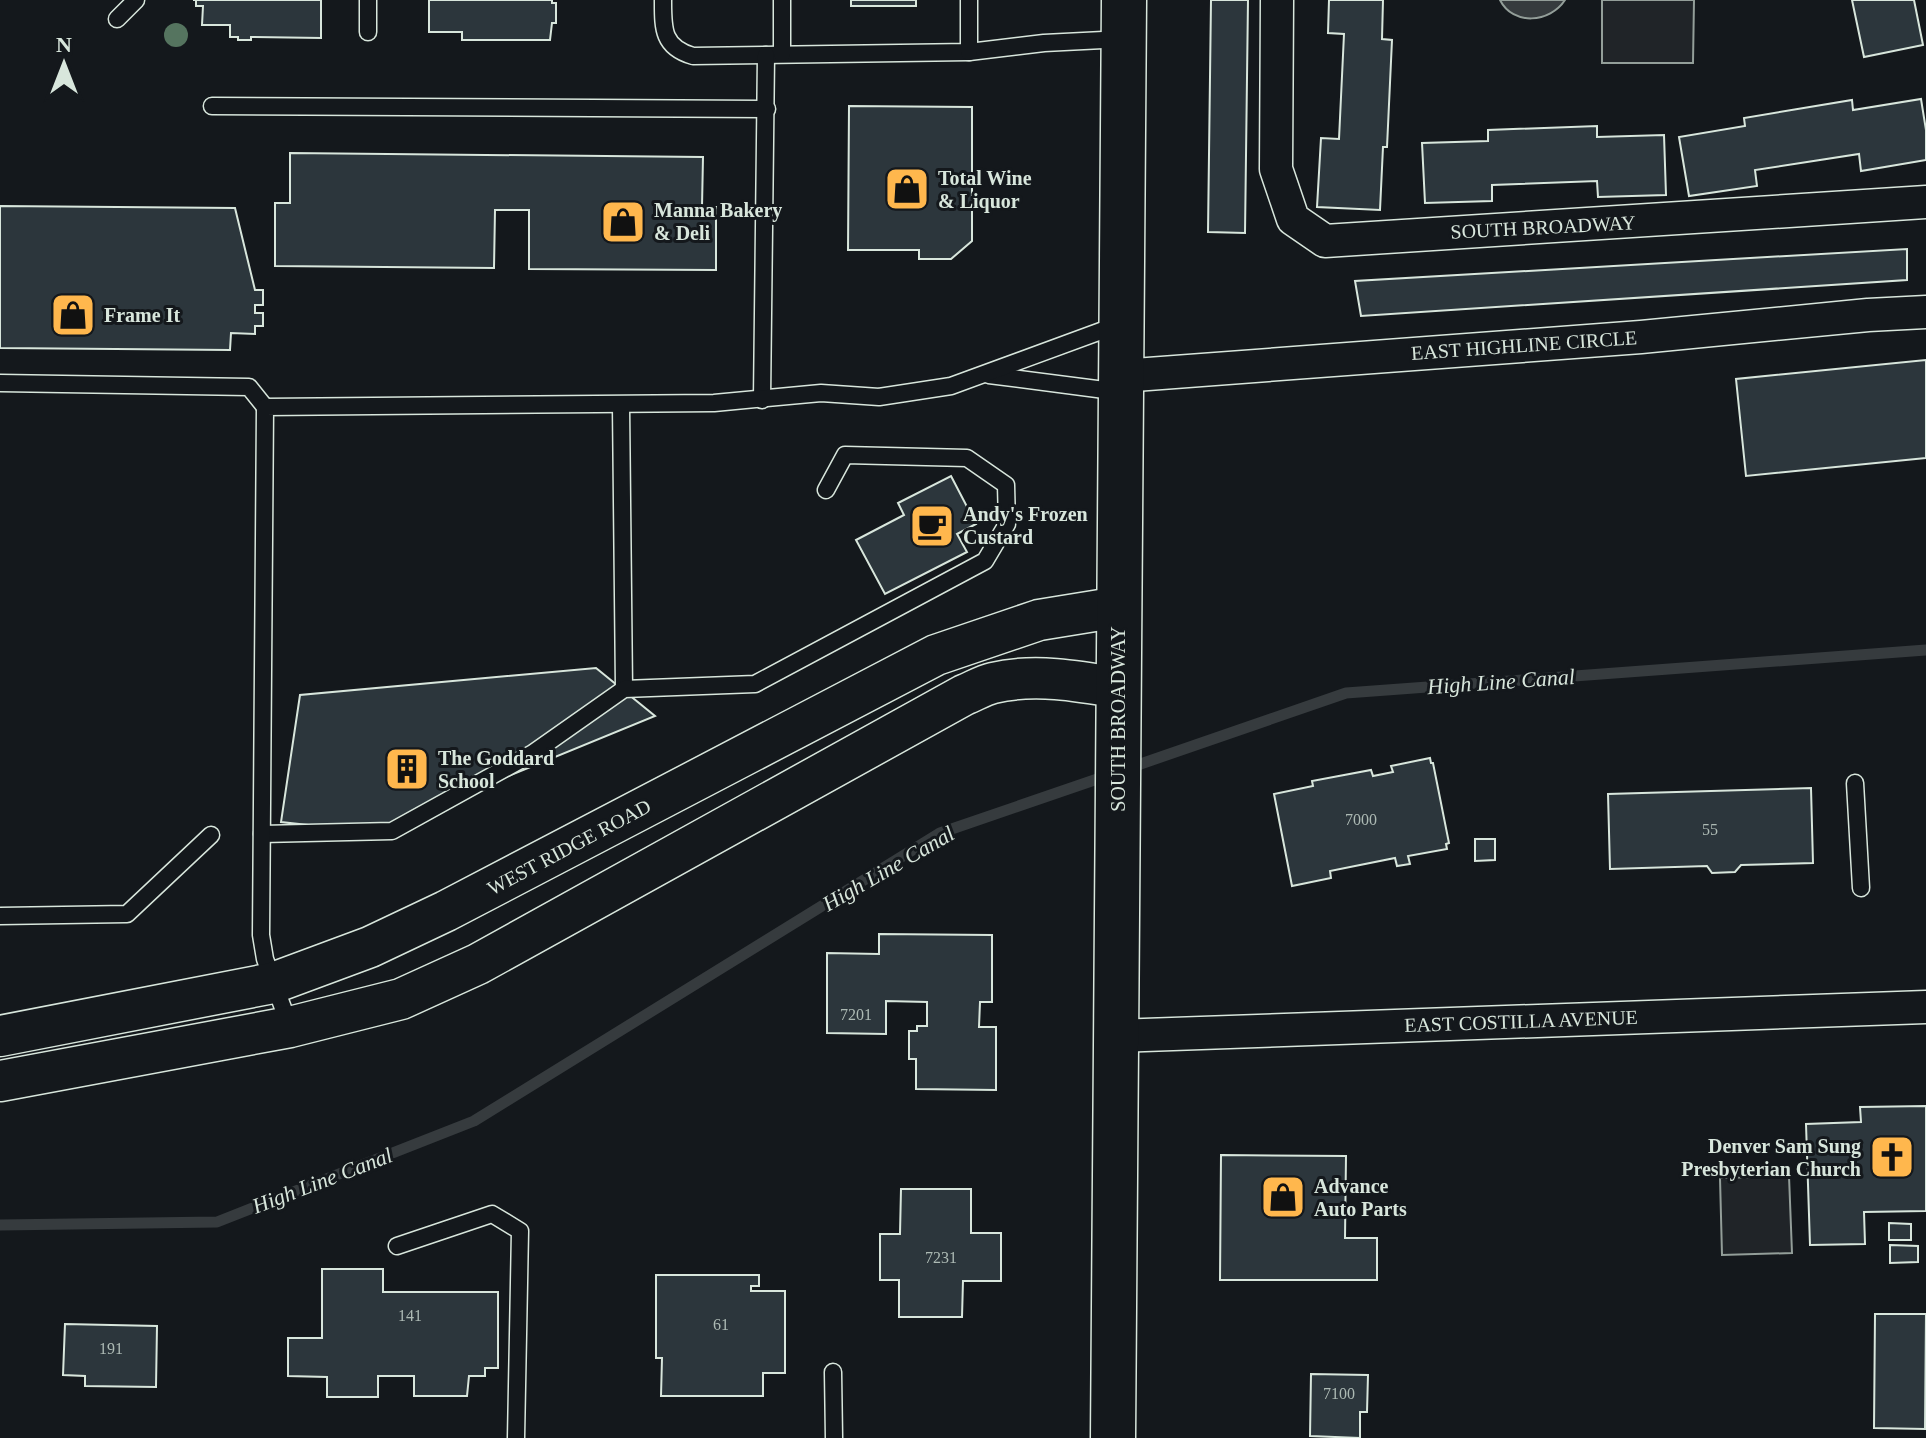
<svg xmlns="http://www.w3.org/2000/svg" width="1926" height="1438" viewBox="0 0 1926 1438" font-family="'Times New Roman',serif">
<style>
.green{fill:#202428;stroke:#939e99;stroke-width:2}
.water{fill:#363b3e;stroke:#939e99;stroke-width:2}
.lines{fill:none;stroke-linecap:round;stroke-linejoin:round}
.stream{stroke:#363b3e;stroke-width:11}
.building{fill:#2c363c;stroke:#d8e6dc;stroke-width:2}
.service-casing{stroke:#d8e6dc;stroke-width:19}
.minor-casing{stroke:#d8e6dc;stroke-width:35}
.tertiary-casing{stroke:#d8e6dc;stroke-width:43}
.primary-casing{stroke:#d8e6dc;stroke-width:47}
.service{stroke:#14181c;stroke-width:16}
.minor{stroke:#14181c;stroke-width:32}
.tertiary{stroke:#14181c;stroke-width:40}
.primary{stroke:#14181c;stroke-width:44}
.tree{fill:#55745f}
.labels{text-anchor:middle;stroke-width:6;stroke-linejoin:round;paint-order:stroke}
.number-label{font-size:16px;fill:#adbab4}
.poi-label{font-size:20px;font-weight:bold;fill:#d8e6dc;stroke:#14181c;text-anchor:start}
.street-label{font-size:20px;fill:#d8e6dc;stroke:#14181c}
.water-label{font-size:22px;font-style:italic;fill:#d8e6dc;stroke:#14181c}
</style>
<rect width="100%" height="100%" fill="#14181c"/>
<g class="green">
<polygon points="1602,0 1694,0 1693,63 1602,63"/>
<polygon points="1789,1176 1792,1253 1722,1255 1720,1178"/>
</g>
<path class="water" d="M 1500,0 L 1565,0 C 1550,23 1513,26 1500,0 Z"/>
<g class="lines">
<g class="stream">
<polyline points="1129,768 1346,693 1926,650"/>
<polyline points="0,1225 217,1222 474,1121 940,833 1109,775"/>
</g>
</g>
<g class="building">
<polygon points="193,0 321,0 321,38 251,37 251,40 238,40 238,37 230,37 230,25 202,25 203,6 196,6 196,0"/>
<polygon points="429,0 552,0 552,3 556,3 556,23 552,23 550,40 462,40 462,32 429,32"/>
<rect x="851" y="0" width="65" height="6"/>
<polygon points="1211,0 1248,0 1245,233 1208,232"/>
<polygon points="1329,0 1383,0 1382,39 1392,40 1387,147 1383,147 1380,210 1317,207 1321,138 1339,139 1344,34 1328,33"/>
<polygon points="1852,0 1914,0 1923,45 1864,57"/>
<polygon points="1921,99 1926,130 1926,160 1861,171 1859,154 1755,170 1757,186 1689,196 1679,137 1745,126 1744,118 1852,100 1853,110"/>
<polygon points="849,106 972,107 972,241 951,259 919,259 919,250 848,250"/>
<polygon points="1597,126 1597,137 1664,135 1666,195 1598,197 1597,181 1492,185 1492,201 1425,203 1422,143 1488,141 1488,130"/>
<polygon points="290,153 703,157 702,207 716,207 716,270 529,269 529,210 495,210 494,268 275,266 275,203 290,203"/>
<polygon points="0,206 235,208 255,290 263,290 263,305 255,305 255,313 263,313 263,326 255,326 255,334 231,333 230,350 0,348"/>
<polygon points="1907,249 1907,280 1361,316 1355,281"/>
<polygon points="1926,360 1926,458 1746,476 1736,379"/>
<polygon points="951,476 976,524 957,534 967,552 885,594 856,540 904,515 898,503"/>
<polygon points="596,668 655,716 372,832 281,822 300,695"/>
<polygon points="1430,758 1431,763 1433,763 1449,843 1446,844 1447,849 1408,856 1410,864 1397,866 1395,858 1330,871 1331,878 1292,886 1274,794 1313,786 1312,781 1371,770 1373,776 1393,772 1391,766"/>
<polygon points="1811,788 1813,863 1741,865 1735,872 1712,873 1707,866 1610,869 1608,794"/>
<polygon points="1475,839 1495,839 1495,860 1475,861"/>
<polygon points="879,934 992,935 992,1002 980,1002 979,1027 996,1027 996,1090 916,1089 916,1059 909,1059 909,1031 917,1031 917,1026 927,1026 927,1002 886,1001 886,1034 827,1033 827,953 879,954"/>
<polygon points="1926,1106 1926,1211 1864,1212 1865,1244 1810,1245 1806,1124 1861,1122 1860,1107"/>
<polygon points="1221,1155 1346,1156 1345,1238 1377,1238 1377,1280 1220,1280"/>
<polygon points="901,1189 971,1189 971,1233 1001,1233 1001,1281 963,1281 962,1317 899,1317 899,1280 880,1280 880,1234 900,1234"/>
<polygon points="1889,1223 1911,1224 1911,1240 1889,1240"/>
<polygon points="1890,1245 1918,1246 1918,1262 1890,1263"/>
<polygon points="322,1269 383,1269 383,1292 498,1292 498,1368 485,1368 485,1376 469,1376 467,1396 414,1396 414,1376 378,1376 378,1397 327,1397 327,1377 288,1376 288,1338 322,1338"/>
<polygon points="656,1275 759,1275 759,1286 751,1286 751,1291 785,1291 785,1373 763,1373 763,1396 661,1396 662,1358 656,1358"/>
<polygon points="1875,1314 1926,1314 1925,1429 1874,1428"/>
<polygon points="65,1324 157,1326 156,1387 85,1386 85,1376 63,1375"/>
<polygon points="1311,1374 1368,1375 1367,1412 1360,1412 1360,1438 1310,1436"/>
</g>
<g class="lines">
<g class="service-casing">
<g id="service">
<path d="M 663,0 C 663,28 662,47 693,56 L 969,52 L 1044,43 L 1123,39"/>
<polyline points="782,0 782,54"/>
<polyline points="969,0 969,52"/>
<polyline points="117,19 136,0"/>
<polyline points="368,32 368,0"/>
<polyline points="212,106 767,109"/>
<polyline points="989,375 1120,392"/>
<polyline points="0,383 249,387 265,407"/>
<polyline points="762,400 766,55"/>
<polyline points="621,406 624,689"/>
<polyline points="1855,783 1861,888"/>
<polyline points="262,834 392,831 533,753 624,689 755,684 985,561 1007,524 1006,485 967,458 845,455 826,490"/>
<polyline points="0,916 127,914 211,835"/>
<polyline points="290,1027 265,959 261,935 265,407 714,403 821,393 879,397 951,386 1120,324"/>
<polyline points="397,1246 492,1214 520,1231 516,1438"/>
<polyline points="833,1372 834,1438"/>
</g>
</g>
<g class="minor-casing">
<g id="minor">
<polyline points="1277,0 1276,169 1293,219 1325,241 1926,202"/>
<polyline points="1121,376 1641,337 1868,315 1926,312"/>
<polyline points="1116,1036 1926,1007"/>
</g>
</g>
<g class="tertiary-casing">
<g id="tertiary">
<polyline points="0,1036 273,983 370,947 446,911 936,655 1039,620 1119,607"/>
<path d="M 0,1081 L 290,1027 L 401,999 L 478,964 L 964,695 C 974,691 984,685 993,683 C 1034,673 1079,681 1119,688"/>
</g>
</g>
<g class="primary-casing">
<polyline id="primary" points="1113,1438 1124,0"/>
</g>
<use href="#service" class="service"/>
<use href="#minor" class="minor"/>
<use href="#tertiary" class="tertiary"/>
<use href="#primary" class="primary"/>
</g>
<circle class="tree" cx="176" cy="35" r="12"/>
<defs>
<g id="shop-square" transform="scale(2.3)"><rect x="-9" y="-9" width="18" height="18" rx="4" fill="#ffb74d" stroke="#14181c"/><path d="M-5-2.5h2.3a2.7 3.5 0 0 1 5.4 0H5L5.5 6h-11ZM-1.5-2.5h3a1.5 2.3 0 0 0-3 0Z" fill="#111"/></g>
<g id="cafe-square" transform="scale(2.3)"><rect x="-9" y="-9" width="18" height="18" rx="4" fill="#ffb74d" stroke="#14181c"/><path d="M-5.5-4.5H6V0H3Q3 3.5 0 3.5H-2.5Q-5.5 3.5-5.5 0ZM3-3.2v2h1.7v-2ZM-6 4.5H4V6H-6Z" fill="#111"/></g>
<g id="building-square" transform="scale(2.3)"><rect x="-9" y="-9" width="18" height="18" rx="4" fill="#ffb74d" stroke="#14181c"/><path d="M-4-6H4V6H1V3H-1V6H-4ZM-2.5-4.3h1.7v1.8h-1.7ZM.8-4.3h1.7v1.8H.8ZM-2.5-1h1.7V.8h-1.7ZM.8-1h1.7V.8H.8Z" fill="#111"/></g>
<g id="church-square" transform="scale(2.3)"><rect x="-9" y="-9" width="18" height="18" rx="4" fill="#ffb74d" stroke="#14181c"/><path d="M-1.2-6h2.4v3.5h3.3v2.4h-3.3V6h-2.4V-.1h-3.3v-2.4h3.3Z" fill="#111"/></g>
</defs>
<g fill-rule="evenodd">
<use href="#shop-square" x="907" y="189"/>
<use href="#shop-square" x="623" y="222"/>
<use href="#shop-square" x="73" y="315"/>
<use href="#cafe-square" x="932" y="526"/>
<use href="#building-square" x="407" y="769"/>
<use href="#church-square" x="1892" y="1157"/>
<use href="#shop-square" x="1283" y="1197"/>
</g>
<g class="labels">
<g class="number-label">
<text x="1361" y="825">7000</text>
<text x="1710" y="835">55</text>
<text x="856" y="1020">7201</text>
<text x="941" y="1263">7231</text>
<text x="410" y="1321">141</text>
<text x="721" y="1330">61</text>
<text x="111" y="1354">191</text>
<text x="1339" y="1399">7100</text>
</g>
<g class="poi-label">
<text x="938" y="185">Total Wine<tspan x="938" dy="23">&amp; Liquor</tspan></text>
<text x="654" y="217">Manna Bakery<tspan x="654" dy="23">&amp; Deli</tspan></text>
<text x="104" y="322">Frame It</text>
<text x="963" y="521">Andy's Frozen<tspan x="963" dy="23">Custard</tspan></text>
<text x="438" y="765">The Goddard<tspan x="438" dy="23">School</tspan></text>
<text x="1861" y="1153" text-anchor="end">Denver Sam Sung<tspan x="1861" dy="23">Presbyterian Church</tspan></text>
<text x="1314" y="1193">Advance<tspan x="1314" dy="23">Auto Parts</tspan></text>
</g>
<g class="street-label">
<text transform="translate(1543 227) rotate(-3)" y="7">SOUTH BROADWAY</text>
<text transform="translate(1524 345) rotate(-4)" y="7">EAST HIGHLINE CIRCLE</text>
<text transform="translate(1118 719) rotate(-90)" y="7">SOUTH BROADWAY</text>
<text transform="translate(569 847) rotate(-28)" y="7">WEST RIDGE ROAD</text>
<text transform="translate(1521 1021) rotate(-2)" y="7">EAST COSTILLA AVENUE</text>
</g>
<g class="water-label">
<text transform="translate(1501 681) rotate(-4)" y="8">High Line Canal</text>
<text transform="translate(888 868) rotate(-30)" y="8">High Line Canal</text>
<text transform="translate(322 1180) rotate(-21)" y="8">High Line Canal</text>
</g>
</g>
<g transform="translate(64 64)" stroke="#14181c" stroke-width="6" paint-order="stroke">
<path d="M0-6L14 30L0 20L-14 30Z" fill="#d8e6dc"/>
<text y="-12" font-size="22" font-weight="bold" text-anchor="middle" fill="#d8e6dc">N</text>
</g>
</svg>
